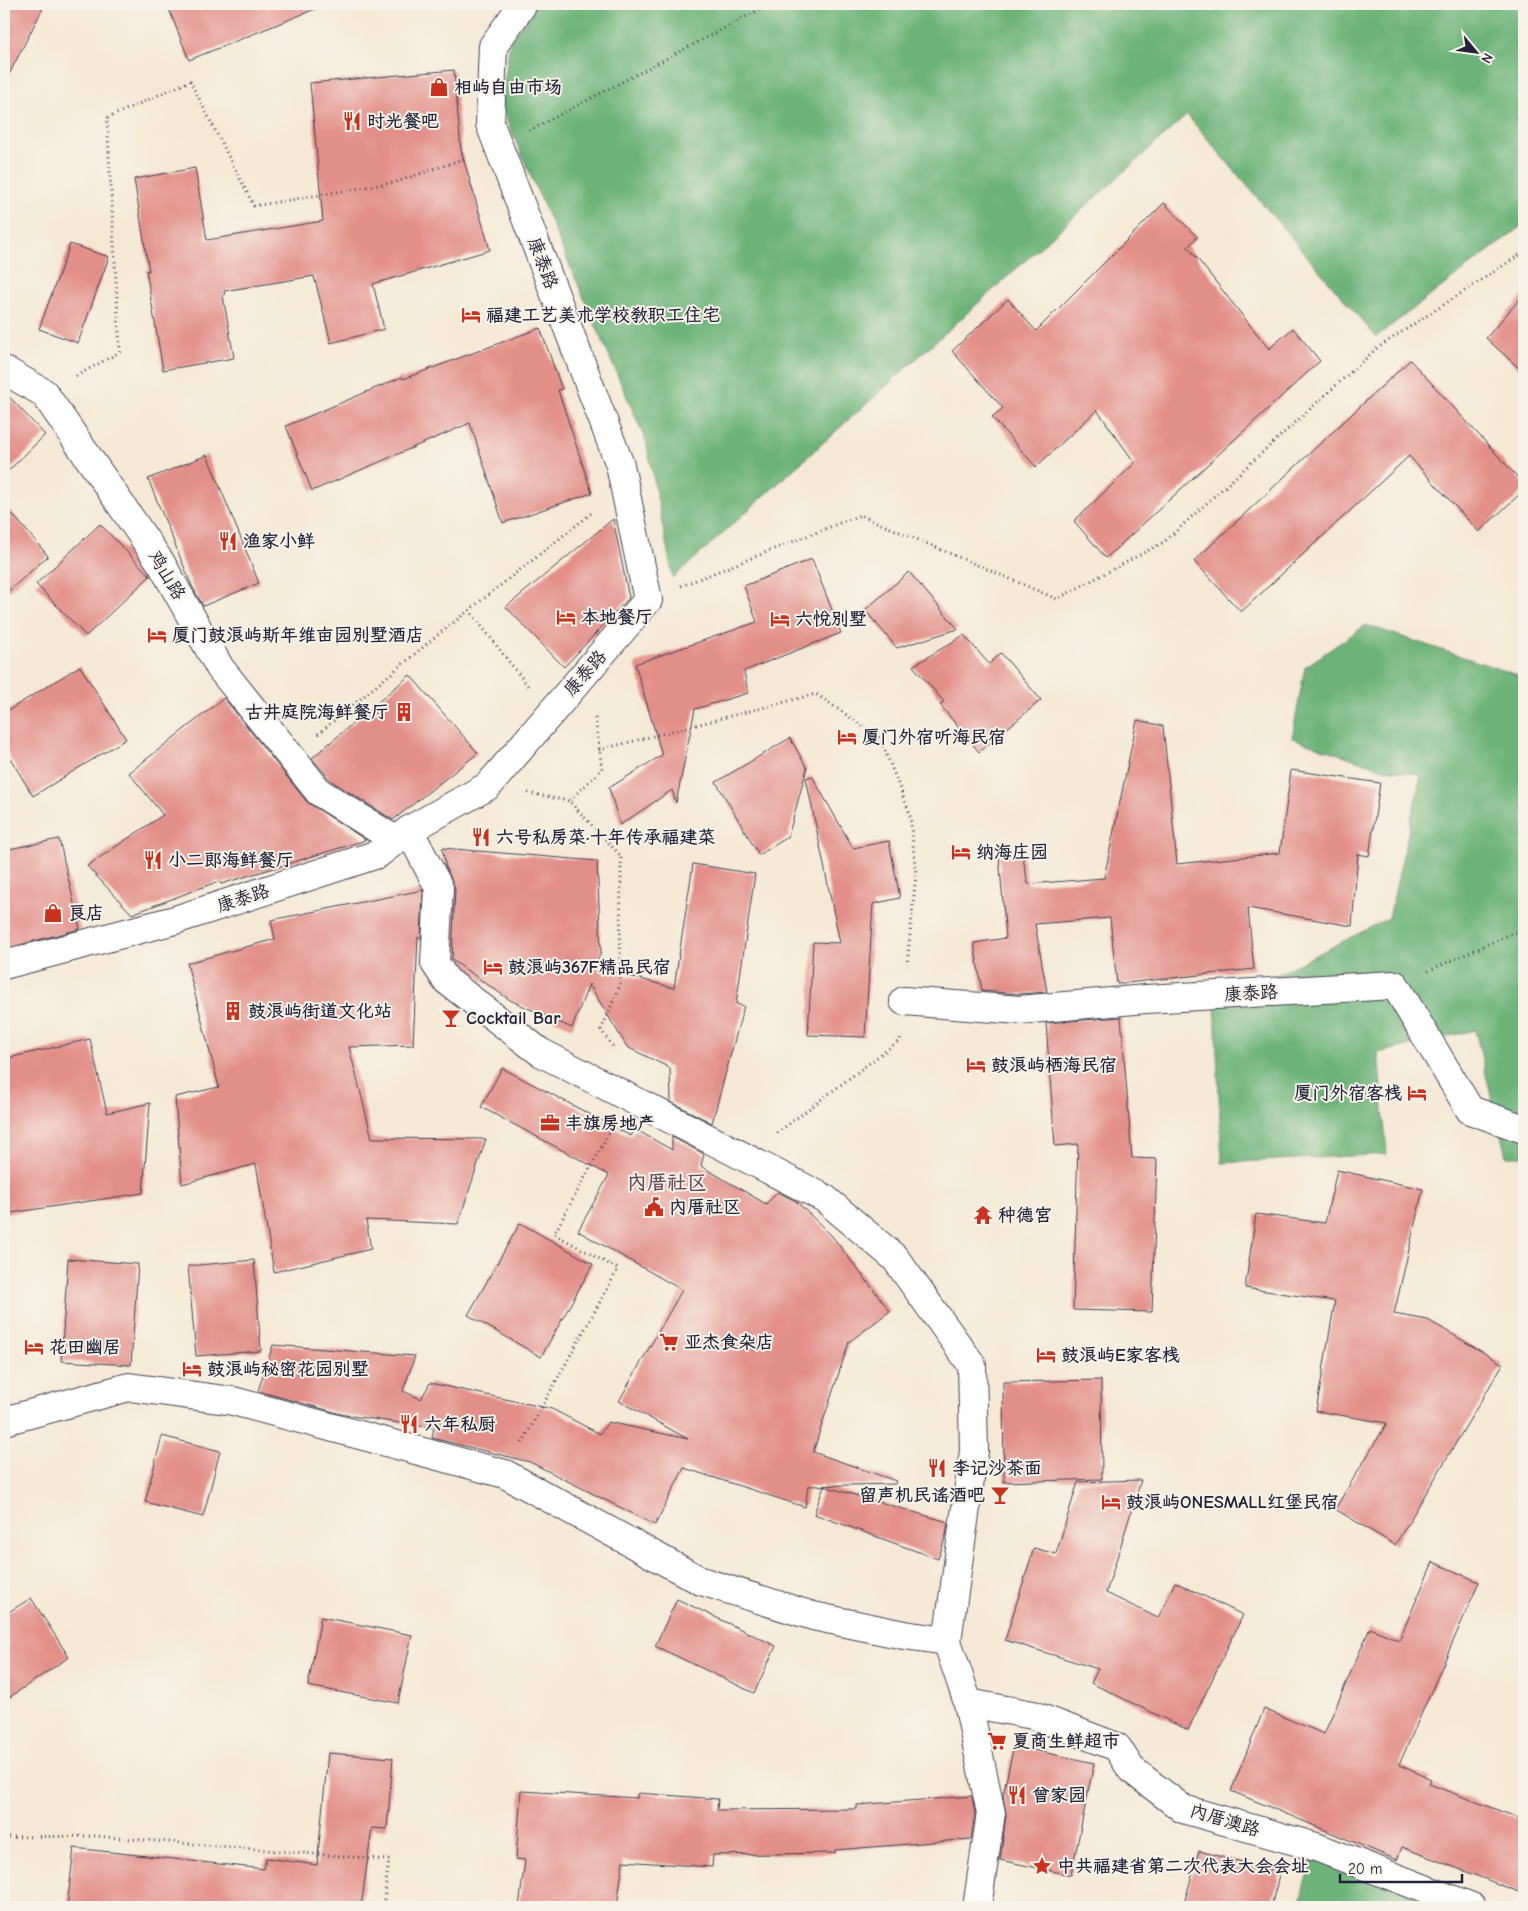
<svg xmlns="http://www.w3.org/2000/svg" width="1528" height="1911" viewBox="0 0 1528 1911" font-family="'Comic Neue','LXGW WenKai TC',sans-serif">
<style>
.forest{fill:#6db379;stroke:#486a5a}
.building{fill:#e38f89}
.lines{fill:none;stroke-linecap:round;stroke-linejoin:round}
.minor-casing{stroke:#424052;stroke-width:30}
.path{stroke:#424052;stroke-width:3;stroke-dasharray:1 4;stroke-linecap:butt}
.minor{stroke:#fff;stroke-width:28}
.labels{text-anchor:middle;stroke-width:4;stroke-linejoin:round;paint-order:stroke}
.poi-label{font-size:18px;font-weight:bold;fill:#22223b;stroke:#f7f3e8;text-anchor:start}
.street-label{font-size:18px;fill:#22223b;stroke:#f7f3e8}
.quarter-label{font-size:20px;font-weight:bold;fill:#664856;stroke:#f7f3e8}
</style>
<rect width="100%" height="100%" fill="#f7f3e8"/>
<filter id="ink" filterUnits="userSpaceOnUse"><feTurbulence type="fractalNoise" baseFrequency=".02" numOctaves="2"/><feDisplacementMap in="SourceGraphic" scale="10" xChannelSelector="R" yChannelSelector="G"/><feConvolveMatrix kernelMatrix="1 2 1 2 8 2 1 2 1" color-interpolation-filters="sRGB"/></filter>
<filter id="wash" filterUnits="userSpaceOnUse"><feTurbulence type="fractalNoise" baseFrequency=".0096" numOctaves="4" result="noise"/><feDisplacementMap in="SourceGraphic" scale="20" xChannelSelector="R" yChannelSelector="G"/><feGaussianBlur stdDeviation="1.12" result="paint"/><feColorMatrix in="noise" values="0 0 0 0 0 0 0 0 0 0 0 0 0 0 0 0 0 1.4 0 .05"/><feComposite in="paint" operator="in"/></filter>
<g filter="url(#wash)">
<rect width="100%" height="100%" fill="#f5e9d5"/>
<g class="forest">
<polygon points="537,4 1524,4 1524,224 1376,337 1187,115 673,578 646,441 501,107 510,40"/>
<polygon points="1366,625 1524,677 1524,1156 1506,1156 1475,1030 1378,1053 1387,1154 1222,1163 1215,1006 1389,918 1421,775 1380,768 1292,738 1305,667"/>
<polygon points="1314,1855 1460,1907 1299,1907"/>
</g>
<g id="blocks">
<g class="building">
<polygon points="4,4 45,4 4,84"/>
<polygon points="167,4 325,4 325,5 189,60"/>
<polygon points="454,70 461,150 490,250 373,284 384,329 331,343 314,276 224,291 225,295 223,296 234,358 163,370 146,270 149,271 134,179 195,168 207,240 323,221 310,83"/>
<polygon points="1164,203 1197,237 1188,247 1269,349 1293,328 1320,361 1106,558 1074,521 1135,463 1097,410 1036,467 992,417 1003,408 952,351 1008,299 1036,331"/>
<polygon points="70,244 109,257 78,343 39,329"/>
<polygon points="1524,294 1524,373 1486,338"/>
<polygon points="540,328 562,389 558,390 592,493 503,523 470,423 312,491 286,426 402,377 403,379"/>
<polygon points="1410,360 1524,484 1524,490 1479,532 1409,456 1241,612 1194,561"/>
<polygon points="4,391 45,435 4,475"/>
<polygon points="207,455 259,583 203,606 192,586 148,479"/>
<polygon points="4,504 48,556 4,595"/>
<polygon points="613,519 629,598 564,667 506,607"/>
<polygon points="100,524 150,576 86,636 36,584"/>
<polygon points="812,559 841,633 744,671 748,693 695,709 676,803 672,790 620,825 609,788 662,755 635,664 757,622 744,586"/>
<polygon points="909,572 958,629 897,648 865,610"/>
<polygon points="964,635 989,664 1001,653 1041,700 979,752 940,705 944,702 913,666"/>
<polygon points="80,666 126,739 33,796 4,748 4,713"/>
<polygon points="410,675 478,753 393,820 330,780 312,758"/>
<polygon points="224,698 307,802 366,840 221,884 219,881 132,914 87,866 163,815 129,773"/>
<polygon points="1137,720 1163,726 1177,864 1280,853 1291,770 1380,783 1369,856 1358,854 1352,926 1248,908 1254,969 1117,984 1110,918 1035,924 1047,992 1019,994 982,991 974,943 1006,938 999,856 1022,853 1028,884 1104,878"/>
<polygon points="790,738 807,768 788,837 759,855 716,782"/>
<polygon points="812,776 853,848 889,841 900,898 873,904 865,1037 808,1035 813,942 840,943 806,778"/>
<polygon points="59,839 80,929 4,949 4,850"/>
<polygon points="442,848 597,861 601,952 595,967 674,988 693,864 755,874 736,1004 744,1006 712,1123 671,1102 670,1068 627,1047 589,984 572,1028 510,1000 452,960 455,888 446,867"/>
<polygon points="423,890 421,939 418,937 413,1045 349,1047 372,1138 486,1139 458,1224 366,1220 371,1249 274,1272 256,1164 182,1184 175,1097 219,1087 187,963 275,939 271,920"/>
<polygon points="1121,1017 1132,1158 1157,1159 1152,1312 1073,1310 1078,1144 1055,1146 1046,1023"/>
<polygon points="90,1039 107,1113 150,1103 143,1193 4,1214 4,1059"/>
<polygon points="502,1068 631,1136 635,1129 672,1150 672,1137 704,1154 701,1166 766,1204 778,1192 796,1201 832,1236 890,1311 849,1342 813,1452 896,1481 895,1484 808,1486 805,1507 684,1468 655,1525 530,1462 432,1438 434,1428 345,1415 258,1391 273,1345 415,1356 403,1391 421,1399 430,1383 552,1409 600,1434 608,1422 688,1439 619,1401 682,1290 578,1231 609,1175 481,1107"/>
<polygon points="1337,1170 1423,1189 1394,1314 1428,1320 1503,1364 1395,1545 1335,1509 1387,1423 1316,1411 1335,1301 1245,1288 1256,1214 1325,1223"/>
<polygon points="520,1223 593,1264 541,1357 468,1315"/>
<polygon points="68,1259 138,1264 131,1365 61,1361"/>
<polygon points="254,1260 261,1351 196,1356 188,1266"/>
<polygon points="1101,1380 1102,1479 1004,1482 1003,1382"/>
<polygon points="162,1436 220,1451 203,1517 145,1502"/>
<polygon points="1141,1480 1106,1593 1158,1618 1175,1582 1243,1615 1188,1730 1091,1683 1098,1669 1005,1640 1034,1548 1056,1554 1078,1482"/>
<polygon points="824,1486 948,1522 946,1535 938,1559 814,1514"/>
<polygon points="1433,1562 1479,1582 1399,1765 1431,1779 1429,1784 1524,1820 1524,1894 1402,1847 1397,1860 1231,1791 1264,1709 1324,1734 1370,1628 1399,1640"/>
<polygon points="31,1598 69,1657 4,1701 4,1615"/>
<polygon points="677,1599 776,1646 754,1693 655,1646"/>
<polygon points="321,1617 412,1635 398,1703 308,1686"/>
<polygon points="1014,1746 1094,1763 1071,1875 1000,1860 1006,1815 1003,1794"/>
<polygon points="328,1753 393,1758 387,1829 372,1828 361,1907 67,1907 74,1848 264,1869 266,1858 317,1865"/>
<polygon points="521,1791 637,1798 638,1793 718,1799 717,1810 857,1809 857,1805 972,1796 975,1813 971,1839 835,1850 835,1853 713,1855 712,1867 623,1861 617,1907 519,1907 525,1860 516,1859"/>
<polygon points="1199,1851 1280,1872 1271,1907 1183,1907"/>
</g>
</g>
</g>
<g filter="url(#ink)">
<use href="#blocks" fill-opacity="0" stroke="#424052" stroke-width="1"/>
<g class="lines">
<g class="minor-casing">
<g id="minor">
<polyline points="4,370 44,393 161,563 220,668 319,792 395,840"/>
<polyline points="409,830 439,888 435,963 446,980 540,1052 824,1198 895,1258 972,1365 974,1451 947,1641 968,1703 991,1813 977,1907"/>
<polyline points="4,965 175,920 378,854 409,830 488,786 648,600 620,465 490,124 493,46 523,4"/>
<polyline points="904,1001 1019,1010 1146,999 1395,985 1470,1110 1524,1129"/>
<polyline points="4,1421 129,1387 233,1401 505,1474 701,1581 813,1616 904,1635 947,1641"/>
<polyline points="968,1703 1033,1715 1117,1747 1131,1769 1183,1809 1316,1847 1472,1907"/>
</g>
</g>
<g class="path">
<polyline points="529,131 770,4"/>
<polyline points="76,376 120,352 107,118 190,81 254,206 396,182 466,158"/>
<polyline points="681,586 860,515 1057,599 1164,542 1376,349 1524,252"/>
<polyline points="469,610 528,686"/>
<polyline points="595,718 602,769 569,801 621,856 620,985 601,1030 614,1048"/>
<polyline points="318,734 439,634 593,512"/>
<polyline points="599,750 816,694 880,738 910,814 916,875 907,965"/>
<polyline points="528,793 569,801"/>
<polyline points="1428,971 1524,928"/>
<polyline points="777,1133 900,1040 901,1036"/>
<polyline points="522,1443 618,1269 554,1234 612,1128"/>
<polyline points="4,1837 95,1836 389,1860 383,1907"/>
</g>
<use href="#minor" class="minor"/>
</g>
</g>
<defs>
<g id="shop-bare" transform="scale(1.5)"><path d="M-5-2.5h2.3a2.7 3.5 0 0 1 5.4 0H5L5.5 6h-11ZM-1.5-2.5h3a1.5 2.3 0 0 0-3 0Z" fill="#c8321e" stroke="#f7f3e8" stroke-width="2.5" paint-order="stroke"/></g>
<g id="restaurant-bare" transform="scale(1.5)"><path d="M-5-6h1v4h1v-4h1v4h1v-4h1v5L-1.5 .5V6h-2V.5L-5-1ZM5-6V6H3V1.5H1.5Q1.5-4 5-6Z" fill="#c8321e" stroke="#f7f3e8" stroke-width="2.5" paint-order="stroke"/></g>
<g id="hotel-bare" transform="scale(1.5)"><path d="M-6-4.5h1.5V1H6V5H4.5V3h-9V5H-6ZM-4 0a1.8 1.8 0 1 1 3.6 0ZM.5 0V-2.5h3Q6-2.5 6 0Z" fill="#c8321e" stroke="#f7f3e8" stroke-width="2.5" paint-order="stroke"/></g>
<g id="building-bare" transform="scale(1.5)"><path d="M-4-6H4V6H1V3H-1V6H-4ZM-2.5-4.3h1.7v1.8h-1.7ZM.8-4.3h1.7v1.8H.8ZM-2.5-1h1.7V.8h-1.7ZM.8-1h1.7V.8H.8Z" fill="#c8321e" stroke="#f7f3e8" stroke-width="2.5" paint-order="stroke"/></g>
<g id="bar-bare" transform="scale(1.5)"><path d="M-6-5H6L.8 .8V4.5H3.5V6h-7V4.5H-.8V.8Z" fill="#c8321e" stroke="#f7f3e8" stroke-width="2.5" paint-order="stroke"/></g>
<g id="office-bare" transform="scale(1.5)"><path d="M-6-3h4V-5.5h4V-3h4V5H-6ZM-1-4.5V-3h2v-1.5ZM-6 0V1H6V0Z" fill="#c8321e" stroke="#f7f3e8" stroke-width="2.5" paint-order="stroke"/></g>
<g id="civic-bare" transform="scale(1.5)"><path d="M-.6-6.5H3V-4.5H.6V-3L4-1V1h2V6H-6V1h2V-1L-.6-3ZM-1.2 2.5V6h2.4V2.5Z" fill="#c8321e" stroke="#f7f3e8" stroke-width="2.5" paint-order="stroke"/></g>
<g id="temple-bare" transform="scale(1.5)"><path d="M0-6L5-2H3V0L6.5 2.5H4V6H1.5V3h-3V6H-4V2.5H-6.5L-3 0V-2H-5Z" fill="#c8321e" stroke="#f7f3e8" stroke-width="2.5" paint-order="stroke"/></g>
<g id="supermarket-bare" transform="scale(1.5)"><path d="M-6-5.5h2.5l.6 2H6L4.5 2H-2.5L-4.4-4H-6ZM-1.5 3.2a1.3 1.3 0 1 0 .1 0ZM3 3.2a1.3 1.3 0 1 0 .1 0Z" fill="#c8321e" stroke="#f7f3e8" stroke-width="2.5" paint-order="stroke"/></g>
<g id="sight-bare" transform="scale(1.5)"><path d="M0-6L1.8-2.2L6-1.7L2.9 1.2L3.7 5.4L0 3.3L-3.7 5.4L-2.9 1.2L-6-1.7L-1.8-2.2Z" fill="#c8321e" stroke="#f7f3e8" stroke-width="2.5" paint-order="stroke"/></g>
</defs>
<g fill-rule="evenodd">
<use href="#shop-bare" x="439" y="87"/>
<use href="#restaurant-bare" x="352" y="121"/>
<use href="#hotel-bare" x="471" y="315"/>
<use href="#restaurant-bare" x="228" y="541"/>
<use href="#hotel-bare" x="566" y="617"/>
<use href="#hotel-bare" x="780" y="619"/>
<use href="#hotel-bare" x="157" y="635"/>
<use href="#building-bare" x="404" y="712"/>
<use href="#hotel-bare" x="847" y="737"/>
<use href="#restaurant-bare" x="481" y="837"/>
<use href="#hotel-bare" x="961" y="852"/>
<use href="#restaurant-bare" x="153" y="860"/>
<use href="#shop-bare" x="53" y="913"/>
<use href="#hotel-bare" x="493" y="967"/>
<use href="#building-bare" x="233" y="1011"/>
<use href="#bar-bare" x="451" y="1018"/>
<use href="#hotel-bare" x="976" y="1065"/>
<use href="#hotel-bare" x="1417" y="1093"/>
<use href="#office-bare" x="550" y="1123"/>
<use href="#civic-bare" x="654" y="1207"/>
<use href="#temple-bare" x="983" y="1215"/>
<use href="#supermarket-bare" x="669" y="1342"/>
<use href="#hotel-bare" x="34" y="1347"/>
<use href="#hotel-bare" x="1046" y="1355"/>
<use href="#hotel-bare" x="192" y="1369"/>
<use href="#restaurant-bare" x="409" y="1424"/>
<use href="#restaurant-bare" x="937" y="1468"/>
<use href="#bar-bare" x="1000" y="1495"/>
<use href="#hotel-bare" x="1111" y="1502"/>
<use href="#supermarket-bare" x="997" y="1741"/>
<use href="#restaurant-bare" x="1017" y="1795"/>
<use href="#sight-bare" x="1042" y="1866"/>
</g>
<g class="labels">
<g class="poi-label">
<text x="454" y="93">相屿自由市场</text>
<text x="367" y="127">时光餐吧</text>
<text x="486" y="321">福建工艺美术学校教职工住宅</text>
<text x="243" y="547">渔家小鲜</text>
<text x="581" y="623">本地餐厅</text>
<text x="795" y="625">六悦别墅</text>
<text x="172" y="641">厦门鼓浪屿斯年维亩园别墅酒店</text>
<text x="389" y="718" text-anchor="end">古井庭院海鲜餐厅</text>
<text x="862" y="743">厦门外宿听海民宿</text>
<text x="496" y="843">六号私房菜·十年传承福建菜</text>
<text x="976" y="858">纳海庄园</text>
<text x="168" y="866">小二郎海鲜餐厅</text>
<text x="68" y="919">良店</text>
<text x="508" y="973">鼓浪屿367F精品民宿</text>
<text x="248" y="1017">鼓浪屿街道文化站</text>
<text x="466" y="1024">Cocktail Bar</text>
<text x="991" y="1071">鼓浪屿栖海民宿</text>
<text x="1402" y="1099" text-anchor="end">厦门外宿客栈</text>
<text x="565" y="1129">丰旗房地产</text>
<text x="669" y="1213">内厝社区</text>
<text x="998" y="1221">种德宫</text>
<text x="684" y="1348">亚杰食杂店</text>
<text x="49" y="1353">花田幽居</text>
<text x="1061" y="1361">鼓浪屿E家客栈</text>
<text x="207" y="1375">鼓浪屿秘密花园别墅</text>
<text x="424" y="1430">六年私厨</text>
<text x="952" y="1474">李记沙茶面</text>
<text x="985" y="1501" text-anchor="end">留声机民谣酒吧</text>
<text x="1126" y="1508">鼓浪屿ONESMALL红堡民宿</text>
<text x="1012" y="1747">夏商生鲜超市</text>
<text x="1032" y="1801">曾家园</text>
<text x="1057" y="1872">中共福建省第二次代表大会会址</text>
</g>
<g class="street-label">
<text transform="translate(543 263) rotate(69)" y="6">康泰路</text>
<text transform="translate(167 575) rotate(59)" y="6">鸡山路</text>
<text transform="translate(585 673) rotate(-49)" y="6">康泰路</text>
<text transform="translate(243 898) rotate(-18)" y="6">康泰路</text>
<text transform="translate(1251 993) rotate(-3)" y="6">康泰路</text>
<text transform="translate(1225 1820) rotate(17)" y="6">内厝澳路</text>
</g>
<g class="quarter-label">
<text x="667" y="1189">内厝社区</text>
</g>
</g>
<rect width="1528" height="1911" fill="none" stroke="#f7f3e8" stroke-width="20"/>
<g transform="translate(1476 52) rotate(119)" stroke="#f7f3e8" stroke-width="4" paint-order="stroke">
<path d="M0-4L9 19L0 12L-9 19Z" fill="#22223b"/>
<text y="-8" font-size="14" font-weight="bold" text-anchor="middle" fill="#22223b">N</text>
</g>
<path d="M1340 1874v8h122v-8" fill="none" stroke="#22223b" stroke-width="2.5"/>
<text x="1348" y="1874" font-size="15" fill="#22223b" stroke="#f7f3e8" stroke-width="4" paint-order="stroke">20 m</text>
</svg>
